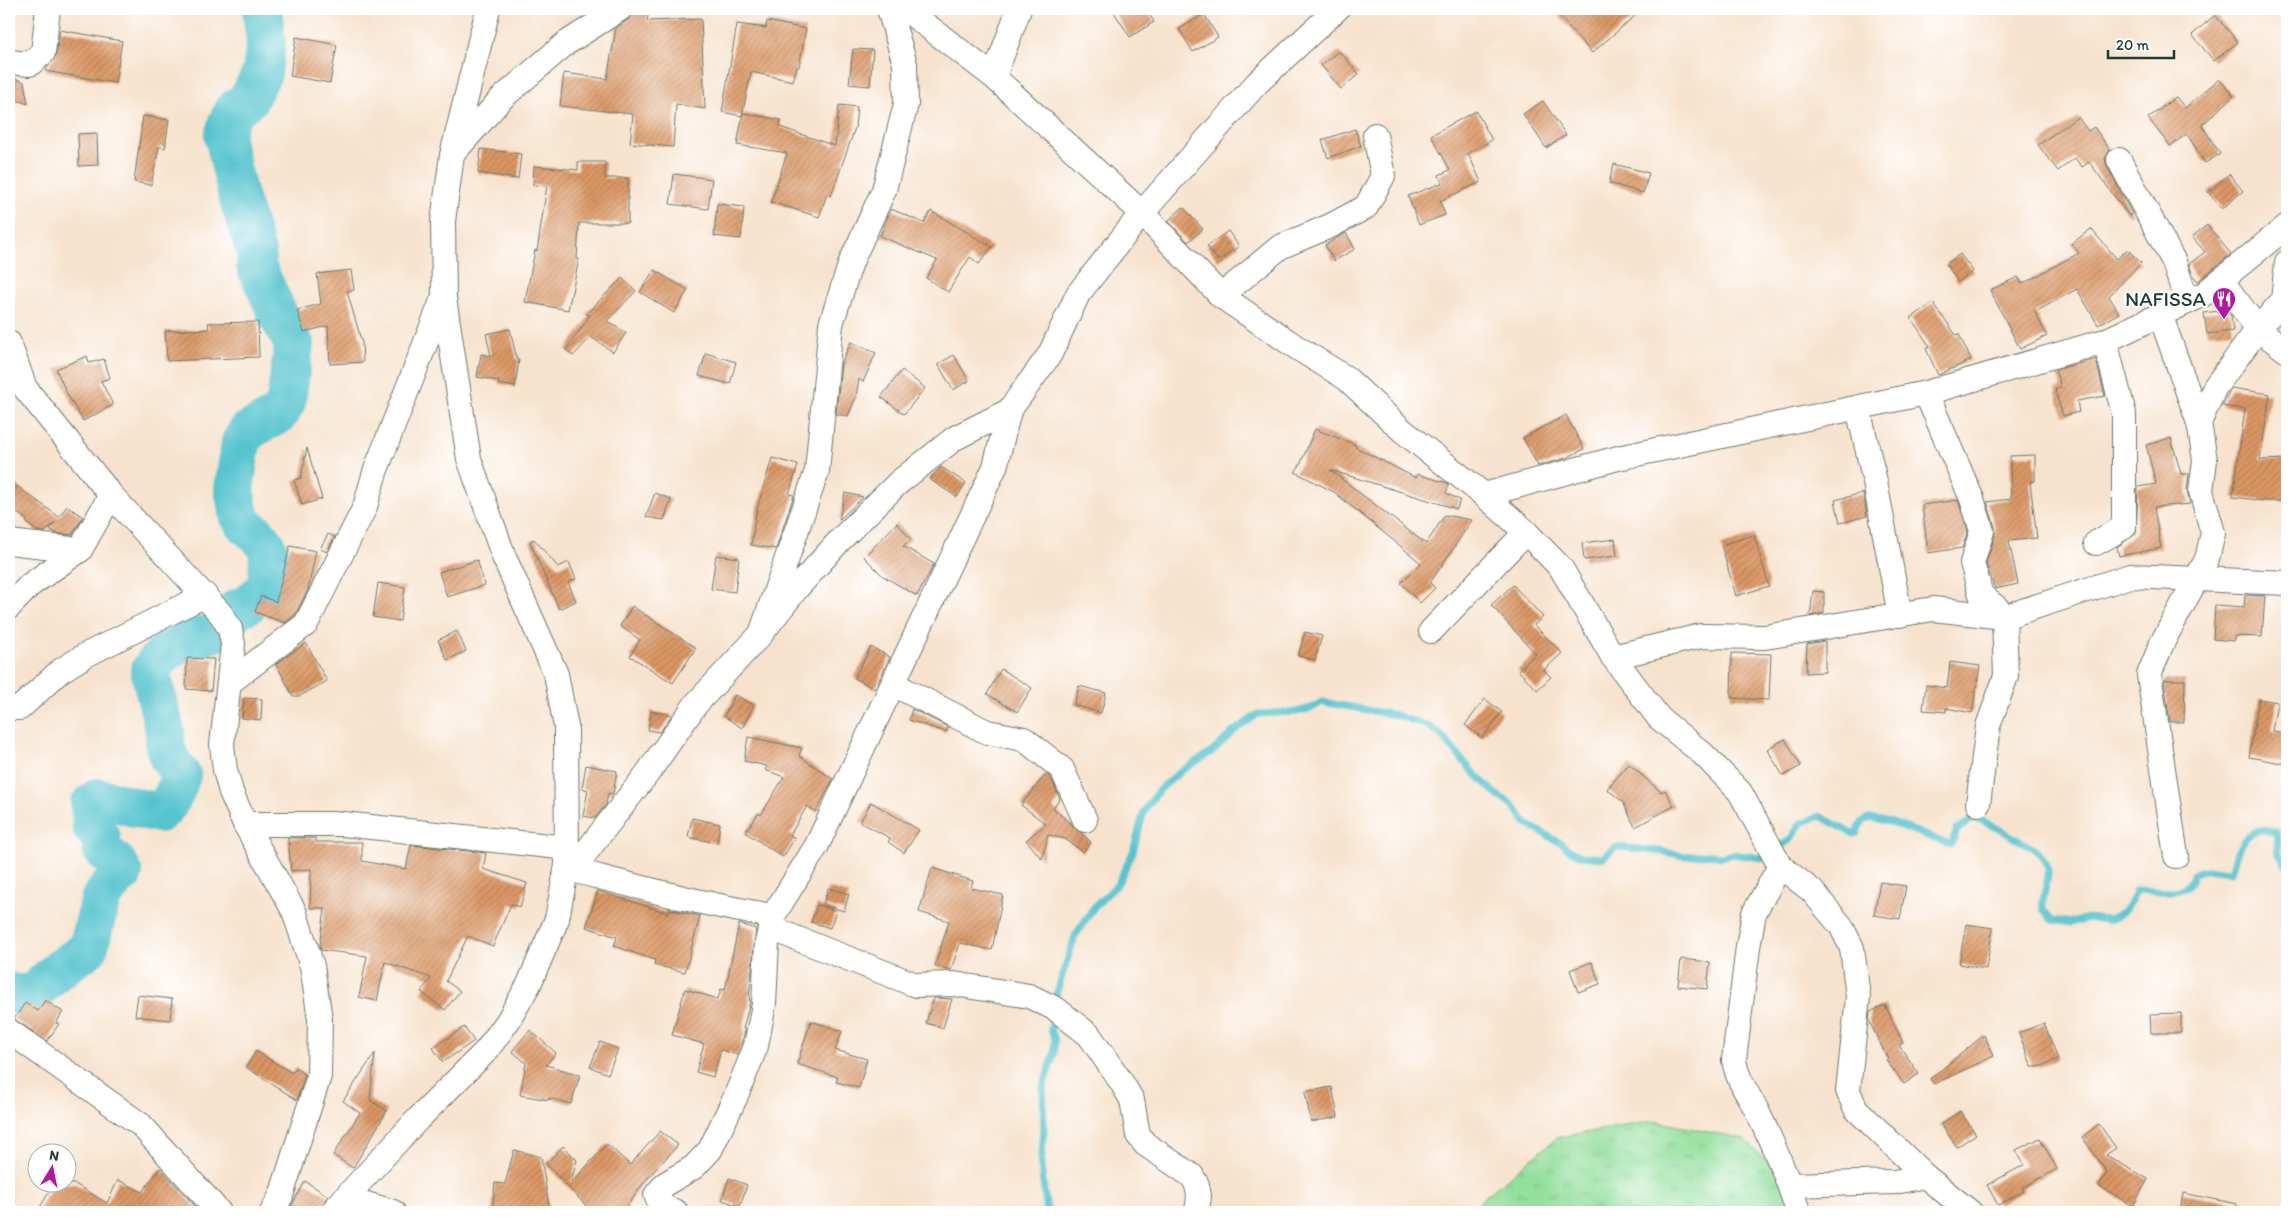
<svg xmlns="http://www.w3.org/2000/svg" width="2296" height="1221" viewBox="0 0 2296 1221" font-family="Itim,sans-serif">
<style>
.grass{fill:url(#grass-tufts);stroke:#598e68}
.lines{fill:none;stroke-linecap:round;stroke-linejoin:round}
.stream{stroke:#57c4cf;stroke-width:7}
.river{stroke:#57c4cf;stroke-width:40}
.building{fill:url(#building-hatch)}
.street-casing{stroke:#6b776a;stroke-width:26}
.street{stroke:#fff;stroke-width:24}
.labels{text-anchor:middle;stroke-width:4.5;stroke-linejoin:round;paint-order:stroke}
.poi-label{font-size:21px;fill:#1f3d34;stroke:#fff;text-anchor:end}
</style>
<defs>
<pattern id="grass-tufts" width="24" height="20" patternUnits="userSpaceOnUse" patternTransform="scale(1.25)"><rect width="24" height="20" fill="#93df9c"/><path d="M3 7l-1-3M5 7V3M7 7l1-3M15 17l-1-3M17 17v-4M19 17l1-3" fill="none" stroke="#7ec087"/></pattern>
<pattern id="building-hatch" width="6" height="6" patternUnits="userSpaceOnUse" patternTransform="scale(1.25)"><rect width="6" height="6" fill="#dc9764"/><path d="M-1 1l2-2M0 6l6-6M5 7l2-2" fill="none" stroke="#b27c53"/></pattern>
</defs>
<rect width="100%" height="100%" fill="#fff"/>
<filter id="ink" filterUnits="userSpaceOnUse"><feTurbulence type="fractalNoise" baseFrequency=".02" numOctaves="2"/><feDisplacementMap in="SourceGraphic" scale="10" xChannelSelector="R" yChannelSelector="G"/><feConvolveMatrix kernelMatrix="1 2 1 2 8 2 1 2 1" color-interpolation-filters="sRGB"/></filter>
<filter id="wash" filterUnits="userSpaceOnUse"><feTurbulence type="fractalNoise" baseFrequency=".0096" numOctaves="4" result="noise"/><feDisplacementMap in="SourceGraphic" scale="20" xChannelSelector="R" yChannelSelector="G"/><feGaussianBlur stdDeviation="1.12" result="paint"/><feColorMatrix in="noise" values="0 0 0 0 0 0 0 0 0 0 0 0 0 0 0 0 0 1.4 0 .05"/><feComposite in="paint" operator="in"/></filter>
<g filter="url(#wash)">
<rect width="100%" height="100%" fill="#f7e3cd"/>
<polygon class="grass" points="1654,1121 1744,1139 1819,1212 1477,1212 1482,1199 1558,1137"/>
<g class="lines">
<path class="stream" d="M 1047,1212 L 1041,1166 L 1044,1130 L 1043,1087 L 1054,1054 L 1055,1040 L 1051,1030 L 1053,1004 L 1075,936 L 1094,907 L 1117,885 L 1133,852 L 1144,811 L 1159,790 L 1181,771 L 1212,752 L 1234,731 L 1258,714 L 1296,712 L 1312,708 L 1322,702 L 1395,715 L 1428,726 L 1440,734 L 1472,771 L 1497,795 L 1513,805 L 1527,824 L 1564,845 L 1570,851 L 1582,856 L 1602,858 L 1616,847 L 1659,851 L 1685,856 L 1710,854 L 1720,857 L 1733,854 L 1762,858 L 1790,840 L 1801,823 L 1820,816 L 1853,834 L 1857,833 C 1859,827 1860,823 1865,820 C 1881,813 1933,841 1951,844 L 1957,830 L 1974,818 C 1984,820 2033,847 2039,853 C 2043,857 2047,866 2048,870 C 2049,883 2041,897 2043,909 L 2052,920 L 2071,923 L 2087,918 L 2108,920 L 2116,917 L 2123,911 L 2132,901 L 2135,891 C 2152,887 2188,902 2193,874 C 2206,867 2217,870 2231,873 C 2238,847 2244,824 2276,832 L 2279,855 L 2287,866"/>
<path class="river" d="M 9,992 L 14,994 L 32,994 L 57,971 L 88,949 L 101,898 L 115,880 L 123,873 L 117,863 L 102,849 L 101,838 L 92,827 L 90,805 L 98,798 C 119,802 138,809 159,813 C 172,803 176,790 181,775 L 169,758 L 165,746 L 165,731 L 150,671 C 167,642 197,639 226,628 L 230,617 L 236,609 L 247,605 L 264,590 L 268,579 L 269,555 L 266,545 L 257,534 L 245,525 L 239,515 L 234,489 L 241,442 L 248,431 L 279,414 L 286,402 L 294,344 L 281,321 L 256,266 L 256,252 L 238,196 L 224,136 L 228,122 L 235,109 L 248,100 L 262,73 L 266,43 L 262,9"/>
</g>
<g id="blocks">
<g class="building">
<polygon points="634,9 649,9 647,21 701,19 705,109 676,104 673,147 630,143 633,114 560,106 564,73 607,79 616,28 628,20"/>
<polygon points="1112,9 1146,9 1154,22 1130,37"/>
<polygon points="1553,9 1643,9 1592,53"/>
<polygon points="1204,14 1218,37 1193,52 1179,29"/>
<polygon points="2215,15 2238,42 2214,61 2192,35"/>
<polygon points="767,21 806,29 799,67 797,67 793,81 751,72 742,116 722,112 737,24 766,28"/>
<polygon points="60,30 122,41 115,83 45,71 56,55"/>
<polygon points="296,37 337,45 330,83 290,76"/>
<polygon points="853,49 873,50 870,86 849,84"/>
<polygon points="1339,51 1359,74 1341,89 1321,65"/>
<polygon points="9,76 24,82 28,104 9,97"/>
<polygon points="2219,79 2234,96 2202,125 2220,154 2205,163 2187,134 2170,146 2148,118 2176,97 2185,108"/>
<polygon points="1543,101 1566,135 1546,148 1523,114"/>
<polygon points="839,105 857,107 855,128 831,196 827,194 819,217 771,202 787,153 737,145 743,113 781,120 780,127 835,146"/>
<polygon points="1476,111 1492,140 1468,153 1481,182 1440,201 1445,215 1419,225 1408,196 1442,183 1439,175 1450,170 1431,135"/>
<polygon points="143,116 169,120 165,148 159,147 151,185 134,182"/>
<polygon points="2078,117 2088,131 2094,127 2110,150 2105,159 2107,166 2132,214 2129,216 2089,162 2082,167 2075,158 2058,171 2038,145"/>
<polygon points="1355,129 1361,146 1328,158 1322,140"/>
<polygon points="97,133 98,165 79,166 78,134"/>
<polygon points="481,149 521,154 518,179 478,173"/>
<polygon points="578,162 605,162 605,178 628,178 628,223 579,223 577,259 579,259 568,310 525,302 535,250 537,251 547,186 533,185 534,166 578,170"/>
<polygon points="1614,164 1649,173 1643,193 1609,183"/>
<polygon points="674,174 712,179 708,209 670,204"/>
<polygon points="2229,174 2243,191 2222,209 2208,192"/>
<polygon points="717,204 744,207 741,239 714,236"/>
<polygon points="1183,207 1203,229 1188,242 1168,221"/>
<polygon points="891,209 924,223 931,211 992,247 979,264 970,257 948,292 926,278 937,260 880,236"/>
<polygon points="2207,225 2231,254 2198,281 2193,276 2189,264 2205,252 2192,237"/>
<polygon points="2091,229 2117,259 2127,249 2141,263 2109,296 2119,313 2098,325 2077,289 2035,312 2047,336 2020,349 1990,290 2018,277 2022,284 2079,253 2071,244"/>
<polygon points="1228,231 1239,246 1218,261 1207,246"/>
<polygon points="1346,233 1355,249 1334,261 1325,245"/>
<polygon points="1960,254 1973,271 1958,282 1946,264"/>
<polygon points="351,270 354,290 347,291 362,343 363,362 330,364 328,326 304,332 297,310 321,304 317,274"/>
<polygon points="654,270 688,290 674,313 640,292"/>
<polygon points="622,278 636,291 607,321 626,333 613,352 591,337 573,356 566,350 590,315 586,314"/>
<polygon points="1933,303 1956,335 1959,334 1971,360 1938,375 1926,349 1930,347 1911,318"/>
<polygon points="2226,310 2231,316 2233,331 2207,334 2204,313"/>
<polygon points="258,322 259,357 167,361 165,331 209,329 208,323"/>
<polygon points="510,329 517,360 519,360 515,387 498,384 499,381 477,377 481,354 491,356 486,334"/>
<polygon points="851,342 876,353 863,382 859,379 856,397 848,416 836,414 841,364"/>
<polygon points="706,353 736,362 730,384 699,376"/>
<polygon points="954,355 969,381 953,390 938,364"/>
<polygon points="87,356 89,363 104,359 110,378 101,381 113,405 83,421 67,394 56,369"/>
<polygon points="2096,359 2105,396 2077,401 2079,412 2063,416 2055,390 2061,387 2055,370"/>
<polygon points="902,370 925,388 904,414 881,397"/>
<polygon points="2231,388 2270,394 2260,460 2287,459 2287,501 2266,501 2233,497 2245,409 2222,406"/>
<polygon points="1566,415 1584,449 1566,458 1538,466 1523,438"/>
<polygon points="1315,429 1356,445 1355,447 1416,478 1417,474 1447,483 1449,485 1446,493 1460,500 1457,509 1330,470 1426,544 1445,515 1472,520 1430,583 1435,588 1420,603 1401,583 1421,563 1334,492 1295,472 1300,465"/>
<polygon points="2171,438 2181,474 2189,474 2187,490 2190,504 2154,507 2161,548 2119,556 2117,547 2136,533 2138,487 2156,484 2146,445"/>
<polygon points="307,448 322,499 302,505 294,480 301,478"/>
<polygon points="2035,455 2035,481 2030,482 2037,538 2009,541 2018,584 1995,589 1986,563 1995,535 1995,527 1987,502 2011,499 2010,456"/>
<polygon points="772,458 798,465 789,494 794,495 776,549 751,545 756,513"/>
<polygon points="941,467 966,483 957,497 929,479"/>
<polygon points="9,480 59,517 67,506 83,517 72,535 55,533 50,529 55,522 45,532 36,531 26,522 27,520 9,507"/>
<polygon points="655,493 671,499 664,520 646,517"/>
<polygon points="845,493 863,497 839,520"/>
<polygon points="1863,493 1867,516 1840,523 1835,500"/>
<polygon points="1958,500 1968,531 1962,548 1928,553 1922,505"/>
<polygon points="897,523 911,539 903,546 934,564 917,596 883,576 864,557"/>
<polygon points="328,534 335,537 327,552 320,549"/>
<polygon points="1754,535 1769,586 1736,596 1721,545"/>
<polygon points="534,539 558,567 569,562 576,579 568,582 576,601 559,609 530,542"/>
<polygon points="1615,539 1617,556 1584,560 1582,543"/>
<polygon points="290,546 316,551 308,590 295,615 285,623 255,612 261,596 276,602"/>
<polygon points="716,555 739,558 735,592 711,589"/>
<polygon points="477,560 485,585 447,597 439,572"/>
<polygon points="378,583 405,587 400,621 373,617"/>
<polygon points="1513,585 1543,617 1534,625 1562,653 1544,670 1551,677 1537,690 1518,670 1536,654 1491,605"/>
<polygon points="1813,591 1824,592 1824,613 1810,616"/>
<polygon points="2245,595 2265,596 2262,637 2234,636 2234,641 2213,639 2215,605 2244,607"/>
<polygon points="632,606 696,648 673,683 630,656 640,640 620,626"/>
<polygon points="457,631 466,651 447,660 438,640"/>
<polygon points="1305,632 1322,636 1315,660 1298,656"/>
<polygon points="1825,641 1825,672 1806,673 1807,644"/>
<polygon points="306,643 327,681 300,696 293,696 276,664"/>
<polygon points="871,647 890,657 875,689 854,678"/>
<polygon points="1732,653 1771,654 1769,700 1731,698"/>
<polygon points="187,658 214,659 211,691 186,689"/>
<polygon points="1950,662 1980,666 1972,713 1946,708 1946,712 1923,710 1926,685 1947,688"/>
<polygon points="1001,669 1032,688 1017,712 987,694"/>
<polygon points="2164,680 2185,680 2184,722 2170,722"/>
<polygon points="1079,686 1106,693 1101,713 1074,705"/>
<polygon points="735,695 754,705 742,728 724,716"/>
<polygon points="244,698 262,699 261,720 242,718"/>
<polygon points="1485,699 1502,712 1482,738 1465,725"/>
<polygon points="2259,699 2277,702 2272,731 2287,733 2287,764 2249,757"/>
<polygon points="912,709 948,727 946,732 909,720"/>
<polygon points="651,711 672,715 660,732 648,730"/>
<polygon points="748,737 802,748 799,756 833,779 816,812 807,806 790,835 795,838 783,857 745,832 759,813 761,815 784,777 765,770 767,766 744,761"/>
<polygon points="1785,739 1801,766 1783,776 1767,749"/>
<polygon points="1629,764 1661,792 1665,790 1674,806 1635,827 1623,802 1607,789"/>
<polygon points="586,765 617,771 613,794 608,793 606,805 595,818 583,816 588,790 582,788"/>
<polygon points="1046,774 1051,778 1060,799 1053,808 1091,842 1083,852 1065,839 1048,835 1042,859 1026,840 1046,824 1021,805"/>
<polygon points="871,802 919,830 904,853 888,842 890,838 860,822"/>
<polygon points="692,818 720,824 717,843 688,837"/>
<polygon points="288,838 315,838 316,842 362,842 362,861 406,869 411,845 486,853 483,869 527,883 520,907 511,904 493,946 468,936 446,981 460,991 445,1010 421,992 431,978 385,962 377,1001 359,997 367,956 321,950 320,945 325,908 310,908 311,869 291,871"/>
<polygon points="932,868 973,881 971,888 1003,895 992,950 960,943 951,970 935,966 949,921 919,912"/>
<polygon points="1880,882 1906,886 1900,919 1874,915"/>
<polygon points="828,888 849,894 844,911 823,905"/>
<polygon points="598,891 668,913 668,909 700,916 685,972 654,965 655,960 614,946 617,937 586,927"/>
<polygon points="817,905 836,911 830,928 811,922"/>
<polygon points="739,924 756,929 749,997 750,1002 743,1029 745,1029 744,1035 738,1055 721,1050 713,1077 696,1072 704,1044 672,1035 685,989 718,999 721,989 725,990"/>
<polygon points="1966,924 1993,928 1986,969 1959,964"/>
<polygon points="1681,959 1710,962 1707,989 1678,986"/>
<polygon points="1592,962 1600,984 1578,992 1570,970"/>
<polygon points="138,995 172,999 170,1020 135,1016"/>
<polygon points="934,998 952,999 943,1028 926,1023"/>
<polygon points="45,1000 63,1012 56,1023 59,1024 47,1041 14,1019 25,1003 38,1011"/>
<polygon points="1885,1005 1903,1043 1899,1045 1919,1074 1904,1084 1886,1060 1888,1059 1869,1021 1870,1012"/>
<polygon points="2181,1013 2181,1033 2151,1033 2150,1014"/>
<polygon points="811,1021 842,1031 835,1050 867,1059 859,1088 836,1082 838,1077 797,1064"/>
<polygon points="2044,1023 2058,1059 2039,1067 2032,1067 2019,1033"/>
<polygon points="464,1027 474,1041 443,1062 433,1048"/>
<polygon points="530,1030 556,1053 546,1065 580,1075 571,1104 549,1098 549,1100 520,1095 526,1063 512,1051"/>
<polygon points="1984,1035 1994,1056 1934,1084 1930,1079"/>
<polygon points="600,1042 618,1049 608,1074 590,1067"/>
<polygon points="256,1051 292,1073 296,1068 305,1075 297,1100 246,1067"/>
<polygon points="375,1053 370,1100 387,1111 353,1168 333,1155 360,1113 343,1101"/>
<polygon points="1332,1087 1338,1117 1311,1122 1305,1092"/>
<polygon points="1960,1111 1976,1134 1957,1147 1941,1124"/>
<polygon points="2099,1124 2116,1148 2106,1155 2148,1179 2133,1206 2099,1186 2107,1172 2082,1137"/>
<polygon points="660,1131 678,1145 645,1181 623,1212 592,1212 546,1164 563,1146 577,1160 571,1183 607,1144 630,1165"/>
<polygon points="2040,1138 2057,1169 2022,1188 2024,1191 1998,1205 1987,1185 2024,1165 2016,1150"/>
<polygon points="514,1150 541,1157 550,1212 492,1212 495,1183 505,1184"/>
<polygon points="160,1168 197,1208 194,1212 37,1212 54,1184 75,1184 107,1203 118,1180 142,1192"/>
<polygon points="729,1178 747,1185 740,1206 722,1200"/>
<polygon points="305,1181 328,1196 317,1212 288,1212"/>
<polygon points="2183,1193 2237,1204 2236,1212 2180,1212"/>
</g>
</g>
</g>
<g filter="url(#ink)">
<use href="#blocks" fill-opacity="0" stroke="#6b776a" stroke-width="1"/>
<g class="lines">
<g class="street-casing">
<g id="street">
<polyline points="905,9 994,77 1019,9"/>
<polyline points="9,62 30,64 43,53 48,9"/>
<polyline points="994,77 1142,213 1221,296 1296,347 1346,378 1403,431 1484,495 1526,532 1561,568 1613,657 1659,718 1703,754 1740,792 1780,866 1812,891 1841,926 1852,948 1858,997 1848,1091 1856,1109 1925,1176 1970,1212"/>
<polyline points="454,152 501,99 565,44 620,9"/>
<polyline points="2119,160 2174,262 2187,302"/>
<polyline points="2221,280 2258,329 2287,351"/>
<polyline points="1221,296 1280,247 1330,226 1366,207 1383,176 1375,135"/>
<polyline points="2160,314 2199,423"/>
<polyline points="9,343 25,388 111,495 221,614 230,629 233,644 222,745 225,770 231,792 245,824 294,911 312,966 320,1019 319,1076 281,1196 272,1212"/>
<polyline points="1926,393 1972,499 1982,531 1972,563 1981,595 1997,608 2004,617 2006,676 1988,726 1978,804"/>
<polyline points="1858,408 1875,482 1900,615"/>
<polyline points="1484,495 1618,458 1926,393 2105,341 2204,294 2287,226"/>
<polyline points="9,542 80,550"/>
<polyline points="2096,543 2124,527 2124,414 2105,341"/>
<polyline points="9,607 30,585 80,550 111,495"/>
<polyline points="1431,631 1526,532"/>
<polyline points="761,634 817,471 831,324 851,262 884,190 906,104 905,64 889,9"/>
<polyline points="1613,657 1701,636 1765,637 1933,609 2004,617 2130,576 2287,583"/>
<polyline points="229,683 306,624 365,507 375,472 442,301"/>
<polyline points="893,684 987,732 1024,739 1062,769 1085,820"/>
<polyline points="9,708 20,708 60,671 86,655 205,595"/>
<polyline points="245,824 343,824 568,848"/>
<polyline points="2176,856 2149,675 2162,643 2207,559 2213,533 2201,491 2205,460 2199,423 2215,387 2258,329 2283,300 2287,262"/>
<path d="M 567,865 L 572,870 C 639,887 705,905 773,916 L 817,845 L 995,467 L 1009,411 L 1050,354 L 1078,294 L 1142,213 L 1257,83 L 1337,9"/>
<path d="M 1780,866 L 1754,913 L 1748,947 L 1734,1060 C 1737,1079 1747,1093 1756,1109 C 1772,1142 1788,1177 1798,1212"/>
<polyline points="572,870 647,774 696,704 761,634 797,588 841,539 898,483 955,438 1009,411"/>
<polyline points="770,928 916,985 954,984 1029,996 1056,1009 1089,1035 1122,1083 1132,1100 1138,1135 1145,1144 1192,1176 1197,1185 1199,1196 1197,1212"/>
<polyline points="9,1031 141,1125 219,1212"/>
<polyline points="1790,1185 1895,1182 1925,1176"/>
<polyline points="346,1198 393,1212"/>
<polyline points="332,1212 418,1119 486,1051 508,1021 529,984 557,919 567,865 566,727 556,674 504,557 469,459 444,298 443,221 452,155 488,9"/>
<polyline points="676,1212 660,1205 656,1195 665,1184 694,1167 710,1150 735,1098 756,1046 764,1004 767,942 773,916"/>
</g>
</g>
<use href="#street" class="street"/>
</g>
</g>
<defs>
<g id="restaurant-pin" transform="scale(1.25)"><path d="M0 17L-7.5 6A9.5 9.5 0 1 1 7.5 6Z" fill="#b5179e" stroke="#fff"/><path d="M-5-6h1v4h1v-4h1v4h1v-4h1v5L-1.5 .5V6h-2V.5L-5-1ZM5-6V6H3V1.5H1.5Q1.5-4 5-6Z" fill="#fff"/></g>
</defs>
<g fill-rule="evenodd">
<use href="#restaurant-pin" x="2224" y="299"/>
</g>
<g class="labels">
<g class="poi-label">
<text x="2206" y="306">NAFISSA</text>
</g>
</g>
<rect width="2296" height="1221" fill="none" stroke="#fff" stroke-width="30"/>
<g transform="translate(52 1168) rotate(10)"><circle r="24" fill="#ffffff" stroke="#a5b1ae"/>
<path d="M0-4L9 19L0 12L-9 19Z" fill="#b5179e"/>
<text y="-8" font-size="14" font-weight="bold" text-anchor="middle" fill="#1f3d34">N</text>
</g>
<path d="M2108 50v8h66v-8" fill="none" stroke="#1f3d34" stroke-width="2.5"/>
<text x="2116" y="50" font-size="15" fill="#1f3d34" stroke="#ffffff" stroke-width="4" paint-order="stroke">20 m</text>
</svg>
